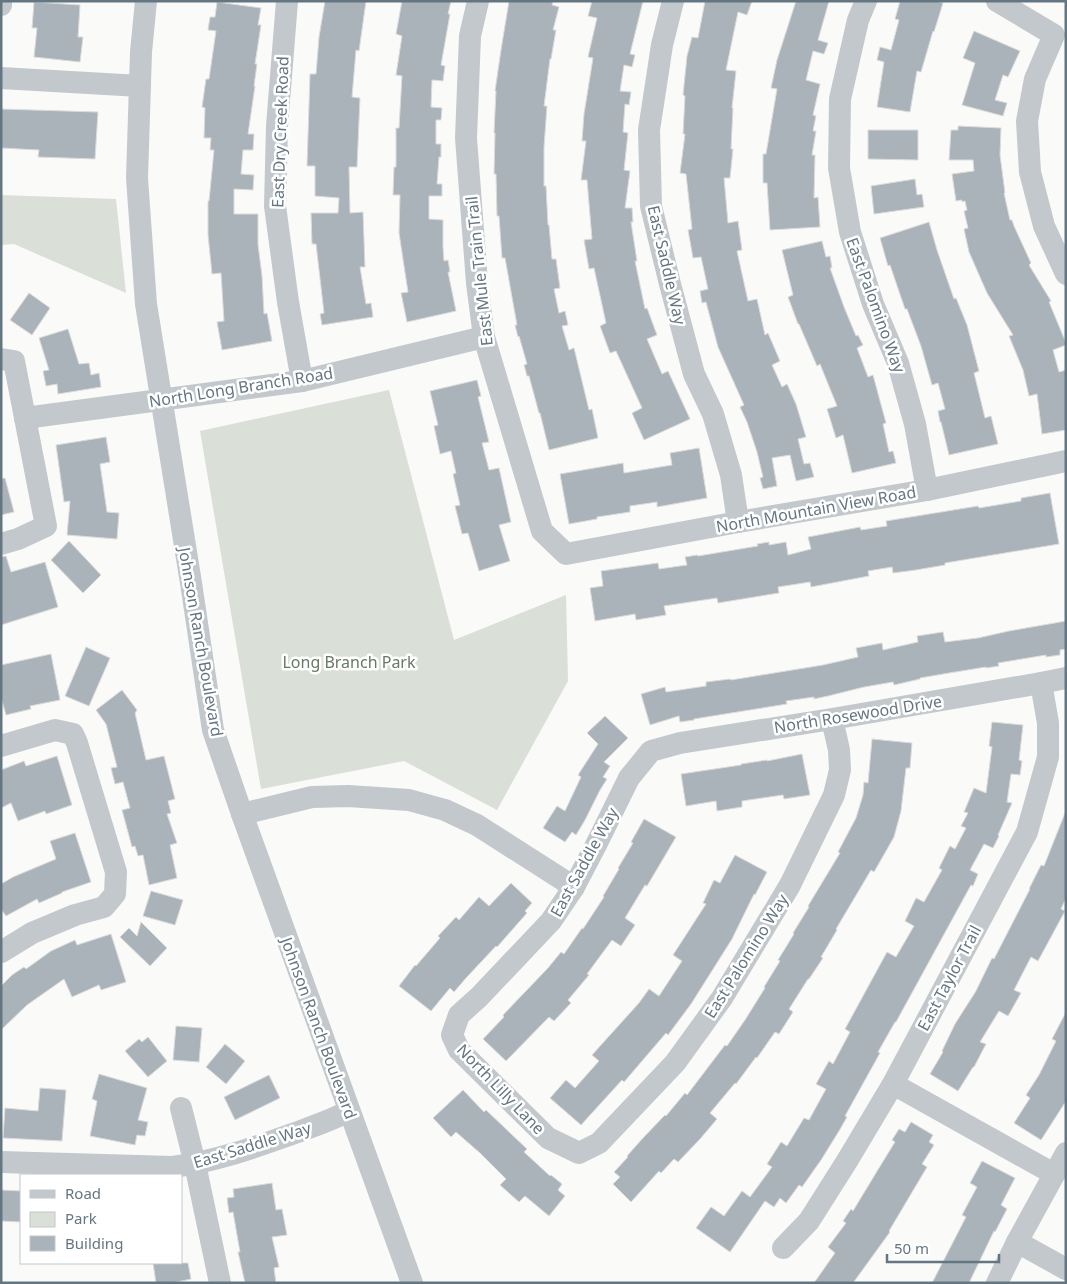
<svg xmlns="http://www.w3.org/2000/svg" width="1067" height="1284" viewBox="0 0 1067 1284" font-family="'Noto Sans',sans-serif">
<style>
.green{fill:#dadfd7}
.building{fill:#aab3b9;stroke:#dcdcda}
.lines{fill:none;stroke-linecap:round;stroke-linejoin:round}
.minor{stroke:#c3c8cc;stroke-width:22}
.labels{text-anchor:middle;stroke-width:5;stroke-linejoin:round;paint-order:stroke}
.street-label{font-size:16px;fill:#657683;stroke:#fff}
.park-label{font-size:16px;fill:#687a64;stroke:#fff}
</style>
<rect width="100%" height="100%" fill="#fafaf8"/>
<g class="green">
<polygon points="1,195 116,199 126,293 14,244 1,245"/>
<polygon points="389,390 454,640 566,595 568,681 497,810 404,761 261,789 200,431"/>
</g>
<g class="building">
<polygon points="325,1 366,1 359,51 356,50 352,97 360,98 357,167 349,167 350,213 363,212 365,267 360,267 366,304 371,303 373,317 322,325 320,314 324,313 316,244 312,244 311,213 338,213 339,198 315,196 315,166 307,166 310,74 316,74 319,37"/>
<polygon points="402,1 451,1 448,14 450,14 441,65 445,66 443,81 432,80 431,107 442,108 441,120 436,120 436,144 441,144 441,157 439,157 437,184 442,184 442,196 429,196 429,219 443,220 443,247 444,261 448,260 450,272 448,272 456,311 407,322 401,293 408,292 399,233 400,195 393,195 394,167 396,167 396,128 399,128 402,76 396,75 402,36 396,34"/>
<polygon points="509,1 553,1 552,5 559,7 553,30 556,30 551,59 550,59 544,106 547,106 544,147 544,186 546,186 548,225 549,225 552,259 556,259 560,288 554,289 559,313 565,311 568,325 562,326 569,350 574,348 589,410 592,409 598,438 549,450 540,413 539,413 529,376 527,376 524,365 527,364 519,336 518,337 515,325 517,325 505,258 502,258 499,216 497,216 496,174 494,174 495,133 494,133 496,91 495,91 501,50"/>
<polygon points="592,1 643,1 630,54 635,55 632,67 624,65 620,91 631,92 629,105 625,104 623,132 628,133 624,170 630,171 625,208 632,208 633,222 631,222 637,261 635,261 645,309 647,308 657,335 647,339 662,374 668,371 690,419 644,440 632,413 642,408 616,351 610,353 600,326 606,323 594,268 589,269 584,240 592,239 587,180 581,180 586,141 582,141 584,114 593,58 588,57 597,18 588,16"/>
<polygon points="705,1 752,1 747,15 738,12 726,70 736,71 732,108 733,108 731,149 733,149 730,178 724,178 728,223 738,221 742,250 737,251 748,301 757,299 765,335 768,333 780,361 772,365 782,387 787,384 796,404 806,437 798,439 804,464 810,463 814,477 796,481 790,455 772,458 777,486 763,489 760,478 763,477 757,452 747,422 740,407 744,405 718,347 706,302 702,303 700,291 708,289 701,257 693,258 688,230 692,229 686,174 680,173 685,134 683,134 685,96 683,95 687,56 692,37 698,38"/>
<polygon points="796,1 829,1 818,40 828,43 824,54 813,51 806,80 820,84 813,115 816,116 813,131 816,131 812,155 815,155 814,198 818,197 820,227 770,230 767,183 763,183 763,154 766,154 777,89 771,88 777,60"/>
<polygon points="900,1 936,1 943,3 934,32 933,31 921,72 917,71 910,112 877,107 884,62 877,60 880,47 891,50 899,20 895,19"/>
<polygon points="34,2 80,5 78,37 83,37 80,62 34,57 37,28 32,28"/>
<polygon points="217,2 261,8 258,25 261,25 255,64 257,64 254,86 255,86 248,134 254,134 253,150 243,150 241,174 254,175 253,190 234,189 234,214 258,214 258,244 262,276 264,314 267,313 272,341 222,350 217,322 224,321 221,273 212,274 208,235 208,201 209,201 214,150 210,150 211,138 204,138 205,108 202,107 206,79 209,79 216,31 208,30 210,17 215,17"/>
<polygon points="974,31 1020,51 1008,77 1003,75 995,100 1007,103 1003,116 962,105 975,63 963,58"/>
<polygon points="1,109 98,112 95,159 38,157 39,150 1,148"/>
<polygon points="958,126 1001,128 1000,155 1005,193 1004,193 1010,220 1012,220 1014,226 1031,263 1029,265 1051,301 1049,302 1066,343 1066,345 1053,350 1059,372 1066,370 1066,430 1042,434 1037,394 1029,396 1023,370 1009,336 1013,335 987,293 969,252 964,229 968,228 964,211 967,210 965,201 962,202 962,200 956,201 952,174 974,171 973,160 949,160 951,130 958,130"/>
<polygon points="868,130 918,130 918,160 868,159"/>
<polygon points="915,179 917,195 922,194 924,207 874,214 871,186"/>
<polygon points="929,222 937,250 954,299 956,298 967,325 979,371 974,373 985,418 991,416 998,444 949,455 941,422 940,422 938,411 945,409 938,383 932,385 921,346 907,309 905,309 890,265 888,266 880,238"/>
<polygon points="822,241 826,257 830,256 832,268 830,268 844,307 856,336 858,335 863,345 857,348 868,377 873,375 886,423 883,424 889,452 893,451 896,463 852,473 843,435 836,438 827,409 837,406 820,364 817,366 799,324 798,324 788,297 793,295 782,250"/>
<polygon points="29,293 50,308 32,335 10,320"/>
<polygon points="68,329 79,364 89,363 91,375 99,373 101,387 58,394 57,384 46,386 43,371 49,370 39,338"/>
<polygon points="477,380 481,396 478,397 489,442 482,443 489,470 499,468 511,522 499,525 510,561 479,571 468,533 462,534 455,506 460,505 453,474 456,473 451,451 440,454 434,426 438,425 430,391"/>
<polygon points="106,437 110,462 100,464 107,512 119,513 117,539 67,535 70,501 64,502 56,445"/>
<polygon points="699,448 707,498 657,507 657,502 630,506 630,512 597,517 597,519 569,524 560,474 623,463 624,473 672,465 670,453"/>
<polygon points="5,478 14,512 1,515 1,479"/>
<polygon points="1050,493 1059,544 945,563 945,565 916,570 893,573 892,567 868,571 869,576 811,587 810,582 778,587 779,593 718,603 717,598 664,606 666,615 636,620 635,614 595,621 590,588 603,586 601,571 658,563 659,569 687,565 685,557 697,555 698,556 758,546 757,544 769,542 769,545 786,542 788,555 811,549 808,537 860,527 861,530 887,526 886,521 978,506 979,508 1021,501 1021,498"/>
<polygon points="69,541 101,575 83,593 51,560"/>
<polygon points="6,556 11,572 45,562 58,607 1,625 1,557"/>
<polygon points="1066,621 1066,649 1060,650 1060,655 1046,657 1046,655 998,663 999,666 986,668 986,667 949,673 920,678 920,679 894,685 893,682 864,687 828,696 814,699 814,697 786,701 787,704 694,719 694,720 680,722 679,716 650,725 641,694 665,687 666,692 706,686 706,682 730,679 731,680 823,665 858,657 856,648 882,643 883,650 918,642 917,636 943,632 945,642 978,638 1009,631"/>
<polygon points="86,647 110,658 89,706 65,696"/>
<polygon points="51,654 60,700 30,706 31,709 6,715 1,697 1,665"/>
<polygon points="122,690 137,710 135,713 146,760 164,756 175,799 168,801 171,813 167,814 177,843 170,845 177,878 149,885 143,855 138,856 135,846 132,847 122,810 130,808 123,782 115,784 111,768 117,767 106,724 96,710"/>
<polygon points="605,716 628,738 604,762 610,766 603,777 607,779 600,790 585,820 576,835 572,832 565,842 543,828 557,806 565,811 581,777 578,775 598,744 587,733"/>
<polygon points="992,722 1023,725 1019,760 1022,761 1020,775 1011,774 1007,802 1012,803 998,835 999,836 993,848 984,844 970,870 978,874 973,886 971,885 896,1022 895,1022 878,1052 880,1053 845,1116 847,1117 839,1131 821,1160 802,1187 799,1185 786,1203 780,1198 774,1207 765,1201 730,1252 696,1228 711,1207 724,1216 742,1191 750,1197 772,1167 767,1164 781,1142 787,1146 804,1118 809,1120 826,1089 816,1084 829,1061 833,1064 850,1032 845,1029 887,952 896,957 914,926 905,921 916,898 924,902 942,870 939,868 950,846 955,849 966,828 961,826 968,813 964,812 974,788 986,793 992,747 989,746"/>
<polygon points="872,739 912,743 910,768 906,768 901,811 894,837 874,872 871,870 836,929 837,930 821,957 823,958 809,979 808,979 789,1009 793,1012 779,1034 775,1032 757,1058 756,1057 736,1084 735,1083 710,1113 717,1119 700,1139 678,1162 674,1159 661,1173 659,1171 631,1202 613,1184 620,1177 614,1172 628,1157 627,1156 643,1138 665,1115 666,1116 685,1093 687,1095 725,1045 727,1046 745,1020 765,988 764,987 780,961 778,960 794,934 793,933 809,907 808,906 840,853 838,852 856,818 863,795 864,782 868,783"/>
<polygon points="802,754 810,795 784,799 783,795 742,801 742,807 717,811 716,801 686,806 681,774 741,765 741,764 767,760 767,761"/>
<polygon points="57,756 72,805 46,814 45,811 18,821 11,803 1,808 1,770 24,761 26,766"/>
<polygon points="1065,813 1066,813 1066,898 1061,909 1065,911 1038,961 1031,957 1014,990 1021,993 1008,1016 999,1011 980,1042 986,1044 974,1067 973,1067 958,1091 930,1074 943,1052 942,1051 955,1024 976,991 992,958 994,959 1030,889 1029,889 1041,865 1044,866"/>
<polygon points="644,819 676,837 647,886 645,885 625,918 635,925 621,946 612,940 587,974 589,975 568,1000 571,1003 554,1021 549,1017 506,1061 483,1039 504,1017 503,1015 548,968 561,952 564,954 582,928 583,929 604,897 603,896 619,869 618,868 633,843 631,842"/>
<polygon points="75,833 91,882 62,892 62,893 39,903 37,899 6,916 1,909 1,884 13,877 56,859 50,841"/>
<polygon points="735,855 767,872 755,895 754,894 732,939 691,1004 668,1035 666,1033 624,1082 622,1080 581,1125 550,1098 566,1080 575,1088 599,1061 592,1055 639,1003 649,989 659,996 682,961 673,955 706,904 703,903 714,880 720,883"/>
<polygon points="511,883 532,903 525,911 527,913 497,947 496,946 466,978 454,992 450,988 431,1011 399,986 415,965 416,966 440,938 438,936 456,917 459,920 479,897 489,906"/>
<polygon points="151,891 183,900 175,925 143,916"/>
<polygon points="141,922 167,948 150,966 120,937 129,928 137,936"/>
<polygon points="111,934 126,982 101,990 99,985 72,997 64,979 27,1005 1,1030 1,986 12,975 24,967 26,969 51,951 75,940 77,945"/>
<polygon points="1066,1012 1066,1101 1041,1140 1014,1123 1030,1098 1026,1095 1039,1075 1056,1041 1052,1039"/>
<polygon points="176,1026 202,1028 199,1062 173,1060"/>
<polygon points="148,1037 167,1061 148,1077 125,1051 139,1039 142,1042"/>
<polygon points="225,1044 245,1061 226,1084 206,1067"/>
<polygon points="99,1074 147,1088 138,1120 148,1122 145,1136 137,1135 135,1145 90,1136 97,1101 92,1099"/>
<polygon points="269,1075 280,1098 235,1120 224,1097"/>
<polygon points="40,1088 66,1090 62,1141 3,1138 5,1108 38,1111"/>
<polygon points="463,1090 484,1112 486,1110 527,1149 524,1152 550,1176 551,1175 562,1184 558,1190 565,1196 549,1216 525,1196 519,1202 500,1185 506,1179 480,1153 456,1132 451,1137 433,1118"/>
<polygon points="911,1122 933,1135 929,1142 934,1145 922,1164 927,1167 889,1231 890,1232 853,1283 814,1283 835,1253 828,1247 846,1223 843,1221 851,1209 853,1211 879,1168 895,1142 892,1140 899,1129 905,1132"/>
<polygon points="982,1161 1015,1178 1001,1205 1007,1209 995,1232 994,1231 969,1283 932,1283 966,1217 962,1215 977,1187 970,1183"/>
<polygon points="272,1183 276,1210 282,1209 287,1235 272,1237 279,1267 274,1268 276,1283 245,1283 238,1252 240,1252 233,1212 229,1213 227,1198 234,1197 233,1189"/>
<polygon points="1,1190 21,1191 21,1222 1,1221"/>
<polygon points="153,1263 188,1263 191,1279 172,1283 156,1283"/>
</g>
<g class="lines">
<g class="minor">
<polyline points="146,1 141,52 137,178 146,304 191,583 213,730 242,814 412,1283"/>
<polyline points="287,1 277,126 275,206 288,302 302,381"/>
<polyline points="478,1 470,36 466,138 477,283 484,337 542,531 566,554 738,522 927,490 1066,461"/>
<polyline points="673,1 662,45 649,130 651,206 670,284 694,374 713,414 731,475 738,522"/>
<polyline points="866,1 858,20 840,99 839,168 850,232 873,304 898,363 915,424 927,490"/>
<polyline points="997,1 1054,35 1035,79 1027,121 1030,172 1044,226 1066,274"/>
<polyline points="1,5 1,1"/>
<polyline points="1,78 140,86"/>
<polyline points="1,359 14,361 46,526 18,539 1,544"/>
<polyline points="25,418 302,381 484,337"/>
<polyline points="832,719 839,750 840,770 834,795 790,885 722,998 675,1063 599,1143 579,1153 548,1138 459,1050 452,1035 459,1015 479,997 551,921 574,887 597,843 629,778 651,751 680,743 832,719 1041,683 1066,678"/>
<polyline points="1,746 55,730 73,734 77,743 116,872 115,894 104,907 75,915 32,933 1,952"/>
<polyline points="242,814 312,797 348,796 409,800 445,810 477,825 574,887"/>
<polyline points="893,1084 1054,1174"/>
<polyline points="181,1108 195,1164 220,1283"/>
<path d="M 1,1162 L 172,1167 C 214,1162 256,1147 295,1133 C 314,1126 332,1120 349,1111"/>
<polyline points="1017,1242 1066,1269"/>
<polyline points="783,1248 809,1221 847,1161 893,1084 1027,832 1048,757 1048,723 1041,683"/>
<polyline points="997,1283 1017,1242 1066,1153"/>
</g>
</g>
<g class="labels">
<g class="street-label">
<text transform="translate(280 132) rotate(-88)" y="6">East Dry Creek Road</text>
<text transform="translate(667 265) rotate(77)" y="6">East Saddle Way</text>
<text transform="translate(479 271) rotate(-96)" y="6">East Mule Train Trail</text>
<text transform="translate(876 305) rotate(70)" y="6">East Palomino Way</text>
<text transform="translate(241 387) rotate(-9)" y="6">North Long Branch Road</text>
<text transform="translate(816 509) rotate(-10)" y="6">North Mountain View Road</text>
<text transform="translate(201 642) rotate(80)" y="6">Johnson Ranch Boulevard</text>
<text transform="translate(858 714) rotate(-9)" y="6">North Rosewood Drive</text>
<text transform="translate(584 862) rotate(-61)" y="6">East Saddle Way</text>
<text transform="translate(746 956) rotate(-58)" y="6">East Palomino Way</text>
<text transform="translate(949 978) rotate(-62)" y="6">East Taylor Trail</text>
<text transform="translate(319 1028) rotate(70)" y="6">Johnson Ranch Boulevard</text>
<text transform="translate(501 1089) rotate(46)" y="6">North Lilly Lane</text>
<text transform="translate(252 1145) rotate(-17)" y="6">East Saddle Way</text>
</g>
<g class="park-label">
<text x="349" y="668">Long Branch Park</text>
</g>
</g>
<rect width="1067" height="1284" fill="none" stroke="#657683" stroke-width="5"/>
<rect x="20" y="1174" width="162" height="90" fill="#ffffff" stroke="#c1c8cd"/>
<rect x="30" y="1190" width="25" height="8" fill="#c3c8cc" stroke="#c1c8cd"/>
<text x="65" y="1199" font-size="15" fill="#657683">Road</text>
<rect x="30" y="1212" width="25" height="15" fill="#dadfd7" stroke="#c1c8cd"/>
<text x="65" y="1224" font-size="15" fill="#657683">Park</text>
<rect x="30" y="1236" width="25" height="15" fill="#aab3b9" stroke="#c1c8cd"/>
<text x="65" y="1249" font-size="15" fill="#657683">Building</text>
<path d="M887 1254v8h112v-8" fill="none" stroke="#657683" stroke-width="2.5"/>
<text x="894" y="1254" font-size="15" fill="#657683" stroke="#ffffff" stroke-width="4" paint-order="stroke">50 m</text>
</svg>
